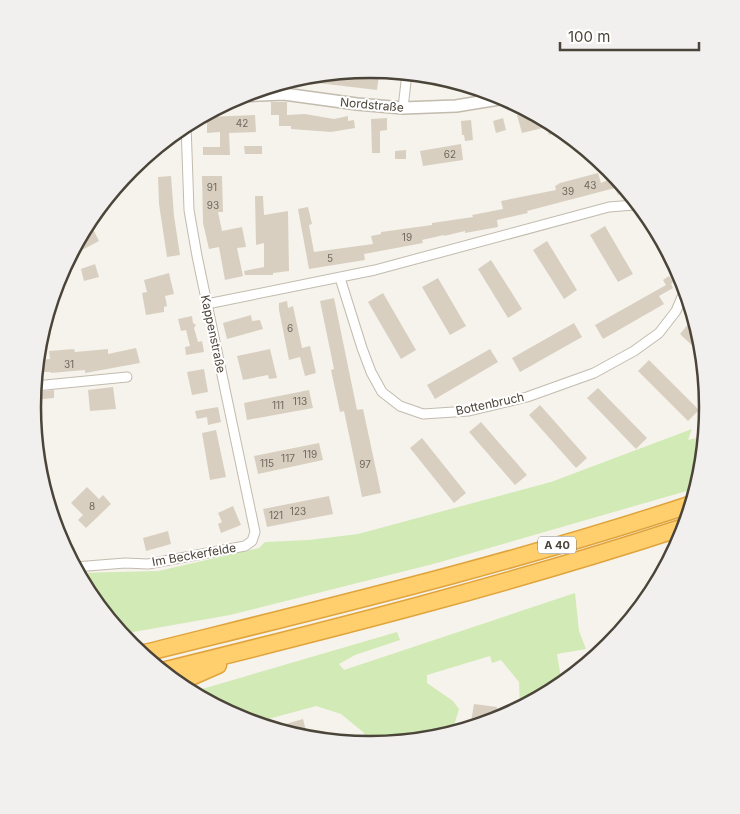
<svg xmlns="http://www.w3.org/2000/svg" width="740" height="814" viewBox="0 0 740 814" font-family="Inter,sans-serif">
<style>
.green{fill:#d2eab5}
.building{fill:#d8cfc1}
.lines{fill:none;stroke-linecap:round;stroke-linejoin:round}
.minor-casing{stroke:#c2bbae;stroke-width:11}
.tertiary-casing{stroke:#c2bbae;stroke-width:14}
.motorway-casing{stroke:#e0a43c;stroke-width:19}
.minor{stroke:#fff;stroke-width:9}
.tertiary{stroke:#fff;stroke-width:11}
.motorway{stroke:#ffcf6e;stroke-width:16}
.labels{text-anchor:middle;stroke-width:4;stroke-linejoin:round;paint-order:stroke}
.number-label{font-size:10px;fill:#6e675b}
.shield{fill:#fff;stroke:#817c74;stroke-width:1}
.shield-label{font-size:11px;font-weight:bold;fill:#4b4439}
.street-label{font-size:12px;fill:#4b4439;stroke:#fff}
.rim{fill:none;stroke:#4b4439;stroke-width:2.5}
</style>
<rect width="100%" height="100%" fill="#f6f3ec"/>
<g class="green">
<polygon points="692,429 688,440 696,438 703,454 701,473 697,488 437,563 230,615 122,634 89,594 78,573 158,571 259,548 265,542 309,540 358,534 551,482"/>
<polygon points="575,593 579,631 586,649 557,654 562,684 557,688 520,708 519,682 501,660 492,663 490,656 427,675 427,683 453,701 459,709 452,732 402,741 393,741 393,742 371,744 363,732 341,714 316,706 254,723 241,719 192,692 397,632 400,640 355,655 339,664 344,670"/>
</g>
<g class="building">
<polygon points="352,71 379,75 377,90 318,83 318,81 304,79 304,76"/>
<polygon points="271,102 287,102 287,115 305,114 334,119 348,116 348,121 354,120 355,128 331,132 291,129 291,126 279,126 279,115 271,115"/>
<polygon points="528,112 530,122 540,119 540,117 555,125 557,132 549,135 547,127 522,133 517,115"/>
<polygon points="255,115 256,132 229,133 230,155 203,155 203,147 220,147 220,132 207,133 207,117"/>
<polygon points="387,118 387,130 380,131 380,153 372,153 371,119"/>
<polygon points="503,118 506,130 496,133 493,121"/>
<polygon points="471,120 473,140 465,141 464,135 462,135 461,121"/>
<polygon points="461,144 463,160 423,166 420,151"/>
<polygon points="244,146 262,146 262,154 245,154"/>
<polygon points="406,150 406,159 395,159 395,151"/>
<polygon points="598,173 601,183 615,177 627,191 618,195 615,188 527,211 528,213 497,220 498,227 465,233 465,231 444,236 444,235 422,240 423,243 364,254 365,260 309,269 298,209 308,207 312,224 309,225 314,252 373,244 371,236 381,234 381,232 432,225 432,223 473,217 472,215 503,209 501,201 556,190 555,186 560,183"/>
<polygon points="171,176 174,216 180,255 167,257 159,204 158,177"/>
<polygon points="202,176 222,176 223,212 218,212 222,231 242,227 246,247 237,248 243,276 225,280 219,247 209,249 203,223"/>
<polygon points="255,196 263,196 264,215 288,211 289,271 273,273 273,275 245,275 244,271 264,267 264,243 256,245"/>
<polygon points="91,225 99,241 82,250 78,241 85,228"/>
<polygon points="605,226 633,274 618,282 590,235"/>
<polygon points="547,241 577,290 564,299 533,250"/>
<polygon points="491,260 522,309 508,318 478,269"/>
<polygon points="95,264 99,277 84,281 81,269"/>
<polygon points="169,273 174,294 165,296 167,306 164,307 164,312 146,315 142,293 147,292 144,280"/>
<polygon points="669,276 673,282 671,284 673,288 659,296 664,304 603,339 595,325 666,285 663,280"/>
<polygon points="438,278 466,326 450,335 422,287"/>
<polygon points="383,293 416,350 401,359 368,302"/>
<polygon points="334,298 357,410 363,409 381,493 362,497 344,411 340,412 331,370 334,369 320,301"/>
<polygon points="287,301 288,308 293,306 302,348 310,346 316,373 305,376 300,357 289,360 279,310 279,303"/>
<polygon points="251,315 252,321 260,320 263,329 227,339 223,323"/>
<polygon points="192,316 193,323 196,325 194,328 198,342 202,341 204,352 186,355 185,347 190,346 186,330 181,331 178,319"/>
<polygon points="690,322 697,329 701,341 702,355 680,334"/>
<polygon points="574,323 582,337 520,372 512,358"/>
<polygon points="136,348 140,363 85,373 85,370 51,373 51,372 36,372 37,360 50,359 49,351 74,349 75,352 108,349 108,354"/>
<polygon points="270,349 277,378 269,379 268,375 243,380 237,356"/>
<polygon points="490,349 498,362 435,399 427,385"/>
<polygon points="649,360 699,410 688,421 638,371"/>
<polygon points="204,369 208,392 192,395 187,372"/>
<polygon points="113,387 116,409 90,411 88,390"/>
<polygon points="598,388 647,438 636,449 587,398"/>
<polygon points="54,390 54,398 33,400 34,392"/>
<polygon points="309,390 313,408 247,420 244,403"/>
<polygon points="540,405 587,458 576,468 529,415"/>
<polygon points="218,407 221,422 208,425 207,417 197,419 195,411"/>
<polygon points="481,422 527,475 515,485 469,432"/>
<polygon points="216,430 226,477 210,480 202,433"/>
<polygon points="422,438 466,493 454,503 410,448"/>
<polygon points="319,443 323,460 258,474 254,456"/>
<polygon points="87,487 99,499 103,495 111,504 86,528 78,520 83,515 71,503"/>
<polygon points="329,496 333,514 267,527 263,509"/>
<polygon points="233,506 241,525 221,533 218,524 222,522 218,513"/>
<polygon points="168,531 171,544 146,551 143,538"/>
<polygon points="474,704 497,707 495,720 470,728"/>
<polygon points="303,719 307,735 301,737 272,728"/>
</g>
<g class="lines">
<g class="minor-casing">
<g id="minor">
<polyline points="403,108 407,73"/>
<polyline points="340,278 362,348 371,372 382,392 400,406 423,414 469,411 527,397 594,373 634,351 659,333 676,311 685,290"/>
<polyline points="207,304 375,270 609,207 634,205 640,206"/>
<polyline points="35,386 127,377"/>
<polyline points="75,567 125,563 148,564 245,546 252,541 255,532 197,256 189,210 186,124"/>
</g>
</g>
<g class="tertiary-casing">
<polyline id="tertiary" points="239,96 284,94 357,104 403,108 456,106 505,98"/>
</g>
<g class="motorway-casing">
<g id="motorway">
<path d="M 141,654 C 325,608 511,564 692,504"/>
<path d="M 162,671 C 337,628 513,583 684,527"/>
<polyline points="177,683 218,665"/>
</g>
</g>
<use href="#minor" class="minor"/>
<use href="#tertiary" class="tertiary"/>
<use href="#motorway" class="motorway"/>
</g>
<g class="labels">
<g class="number-label">
<text x="242" y="127">42</text>
<text x="450" y="158">62</text>
<text x="590" y="189">43</text>
<text x="212" y="191">91</text>
<text x="568" y="195">39</text>
<text x="213" y="209">93</text>
<text x="407" y="241">19</text>
<text x="330" y="262">5</text>
<text x="290" y="332">6</text>
<text x="69" y="368">31</text>
<text x="300" y="405">113</text>
<text x="278" y="409">111</text>
<text x="310" y="458">119</text>
<text x="288" y="462">117</text>
<text x="267" y="467">115</text>
<text x="365" y="468">97</text>
<text x="92" y="510">8</text>
<text x="298" y="515">123</text>
<text x="276" y="519">121</text>
</g>
<rect class="shield" x="538" y="536.5" width="38" height="17" rx="4"/>
<g class="shield-label">
<text x="557" y="549">A 40</text>
</g>
<g class="street-label">
<text transform="translate(372 105) rotate(5)" y="4">Nordstraße</text>
<text transform="translate(213 334) rotate(78)" y="4">Kappenstraße</text>
<text transform="translate(490 404) rotate(-12)" y="4">Bottenbruch</text>
<text transform="translate(194 555) rotate(-10)" y="4">Im Beckerfelde</text>
</g>
</g>
<path d="M0 0H740V814H0ZM41 407a329 329 0 1 1 658 0a329 329 0 1 1-658 0Z" fill="#f1f0ef" fill-rule="evenodd"/>
<path class="rim" d="M41 407a329 329 0 1 1 658 0a329 329 0 1 1-658 0Z"/>
<path d="M560 42v8h139v-8" fill="none" stroke="#4b4439" stroke-width="2.5"/>
<text x="568" y="42" font-size="15" fill="#4b4439" stroke="#ffffff" stroke-width="4" paint-order="stroke">100 m</text>
</svg>
